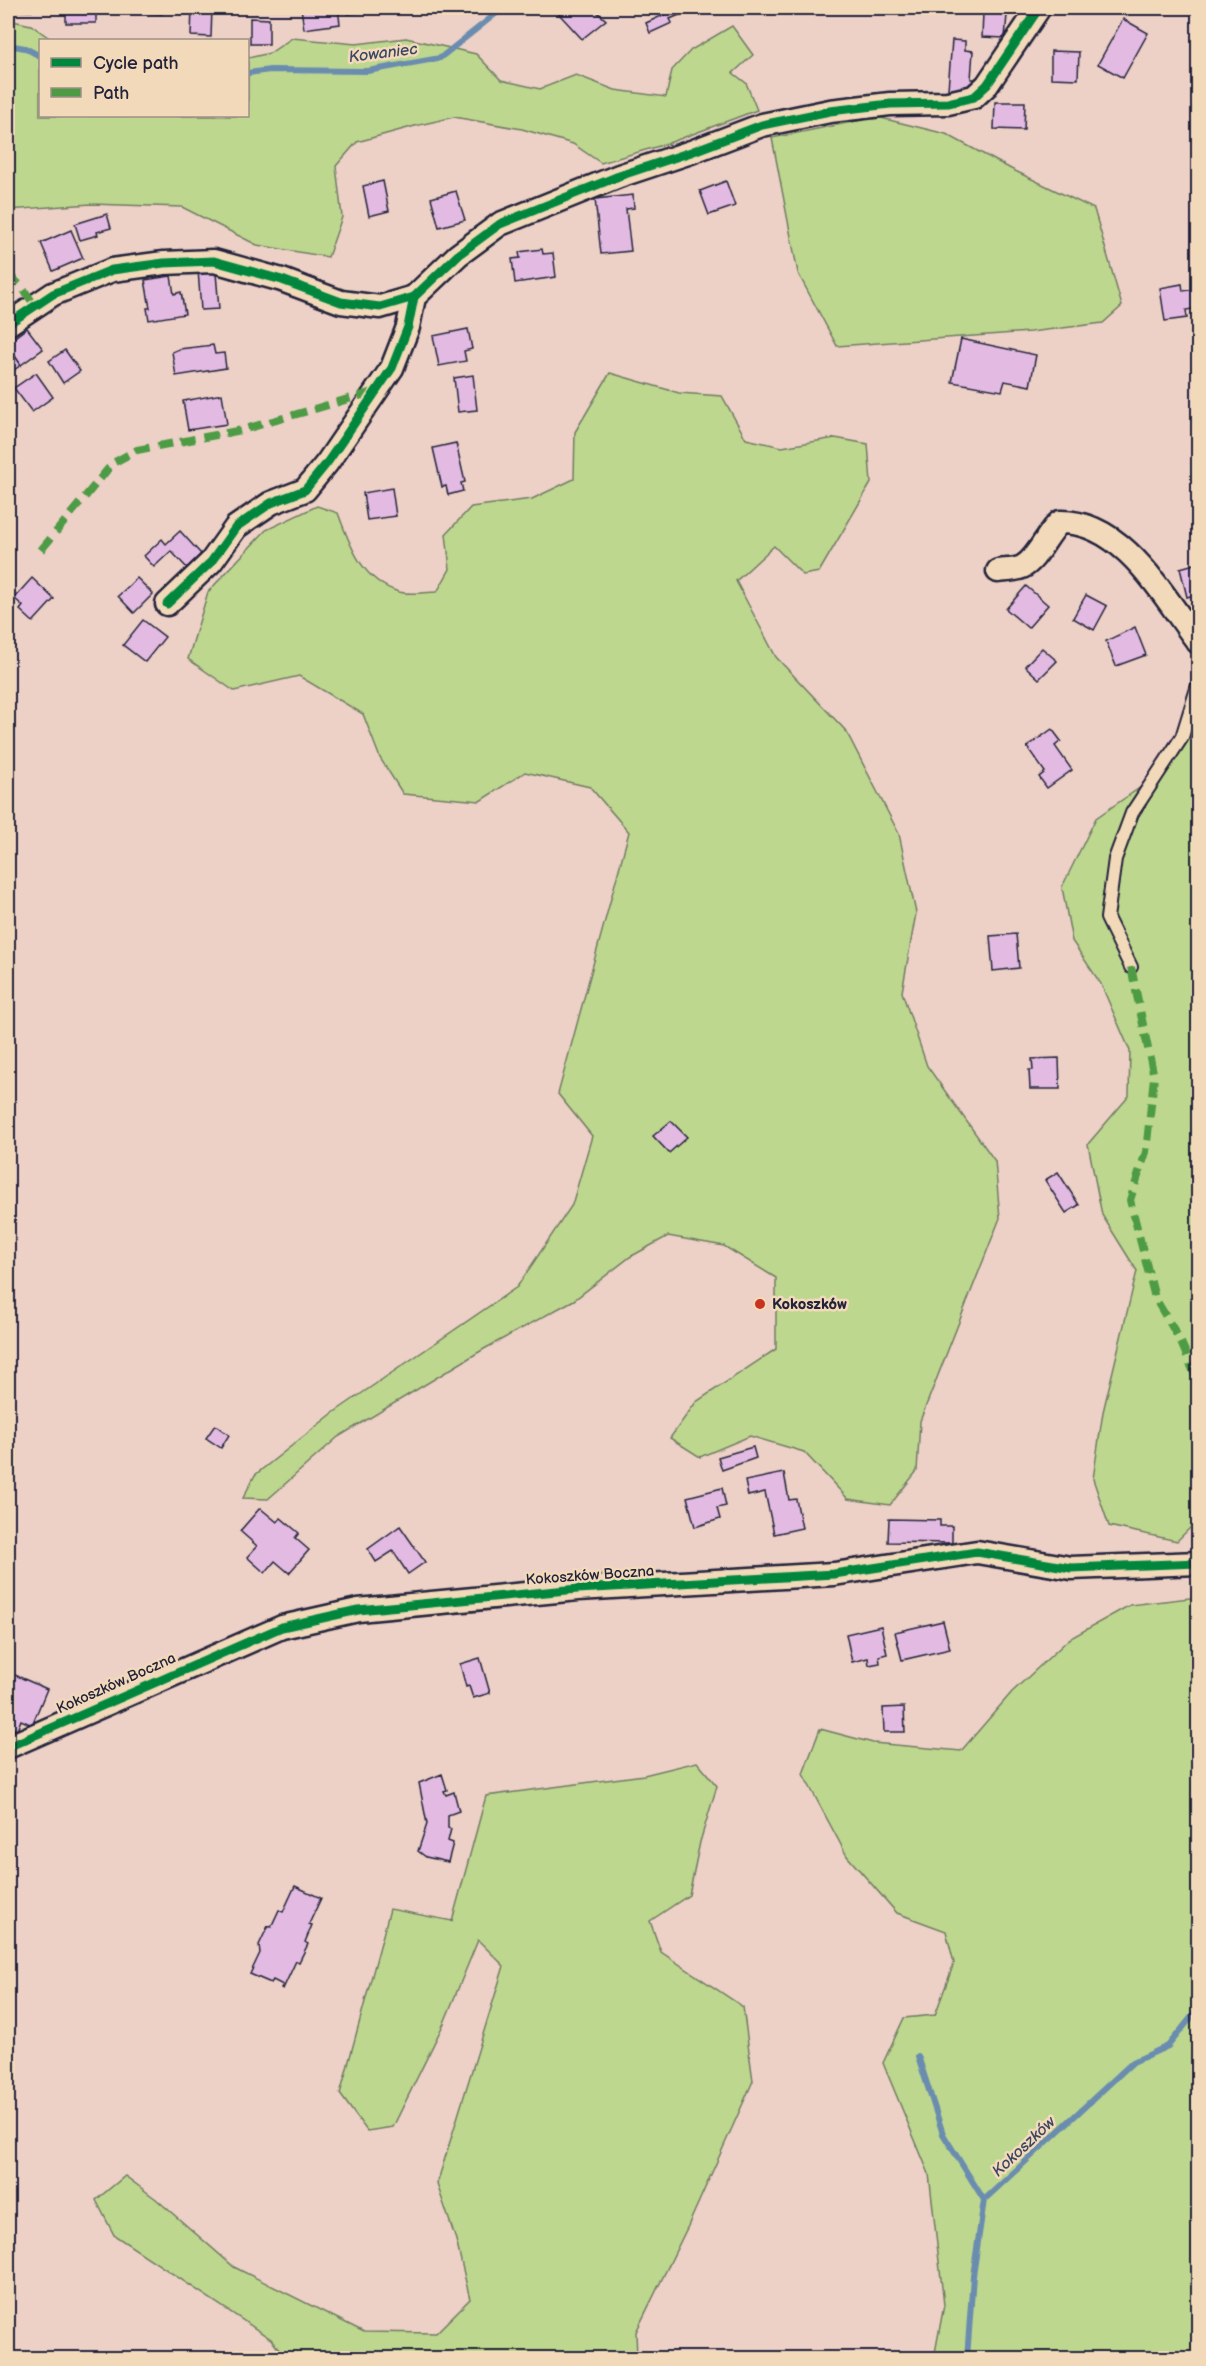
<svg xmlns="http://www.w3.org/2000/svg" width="1206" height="2366" viewBox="0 0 1206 2366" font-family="'Balsamiq Sans',sans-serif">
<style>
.green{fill:#bed78e;stroke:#707c64;stroke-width:1.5}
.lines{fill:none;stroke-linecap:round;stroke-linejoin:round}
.stream{stroke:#6b8daf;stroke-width:6}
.building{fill:#e2bae2;stroke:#22223b;stroke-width:1.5}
.lane-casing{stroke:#22223b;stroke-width:16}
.street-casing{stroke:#22223b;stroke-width:27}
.lane{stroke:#f2d9ba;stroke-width:12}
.street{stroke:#f2d9ba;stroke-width:22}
.quiet{stroke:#4d9b45;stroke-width:8;stroke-dasharray:15 8;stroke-linecap:butt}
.cycleway-casing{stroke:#f2d9ba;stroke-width:13}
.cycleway{stroke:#00873e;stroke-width:9}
.poi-dot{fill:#c8321e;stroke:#f2d9ba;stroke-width:2}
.labels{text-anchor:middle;stroke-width:5;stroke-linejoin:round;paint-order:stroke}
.poi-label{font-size:15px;font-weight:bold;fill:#22223b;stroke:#f2d9ba;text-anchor:start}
.street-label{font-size:15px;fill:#22223b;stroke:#f2d9ba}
.water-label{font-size:16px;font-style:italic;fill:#3a4662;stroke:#f2d9ba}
</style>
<rect width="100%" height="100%" fill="#edd0c6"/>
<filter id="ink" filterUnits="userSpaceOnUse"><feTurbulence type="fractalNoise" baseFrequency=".0167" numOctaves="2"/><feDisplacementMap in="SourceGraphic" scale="12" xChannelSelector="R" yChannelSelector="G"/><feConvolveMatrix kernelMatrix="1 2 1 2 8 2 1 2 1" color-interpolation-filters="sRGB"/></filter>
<g filter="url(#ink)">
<g class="green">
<polygon points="8,20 31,25 52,40 40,40 40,116 248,116 248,58 270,53 292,38 356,44 406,38 476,54 501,80 540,89 576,75 615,90 666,97 672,70 691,50 732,26 753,55 733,73 746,83 757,110 666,144 601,163 573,144 522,129 454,117 415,126 357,142 336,166 342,217 328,257 257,245 182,207 91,204 8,210"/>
<polygon points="877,117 946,134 1011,169 1094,209 1122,306 1103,323 1030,332 837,346 798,273 772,138"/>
<path d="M 610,373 L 679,393 L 722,396 L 746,439 L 782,447 L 835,438 L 868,444 L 871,483 L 819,572 L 803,575 L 774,546 L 736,581 L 776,657 L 846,731 L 899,834 L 916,913 L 902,992 L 927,1066 L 995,1161 L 1000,1218 L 920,1421 L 917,1471 L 890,1505 L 848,1499 L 804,1452 L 750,1436 L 700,1457 L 670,1438 L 696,1402 L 776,1349 L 776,1278 L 724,1246 L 668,1236 L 630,1257 L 574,1300 L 484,1349 L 338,1437 L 268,1499 L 243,1498 L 255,1475 L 333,1413 L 517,1287 L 572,1205 L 592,1136 L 558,1094 L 629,832 L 590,787 L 525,772 L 480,801 L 403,794 L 380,758 L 363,714 L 299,676 L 234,691 L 188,659 L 208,592 L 266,530 L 317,506 L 338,513 C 350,546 362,581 399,592 C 410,595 425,592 437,592 L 450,569 L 446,534 L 471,507 L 532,499 L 574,479 L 575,432 Z"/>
<polygon points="1198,715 1198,1520 1177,1541 1109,1526 1093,1479 1103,1412 1137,1271 1102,1215 1088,1144 1129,1096 1130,1051 1101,984 1072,941 1062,887 1096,818 1151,780"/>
<polygon points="1198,1597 1198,2358 934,2358 944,2305 929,2174 883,2063 904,2018 935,2015 954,1963 946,1931 897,1913 847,1856 803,1774 820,1729 873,1743 961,1751 1012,1692 1069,1639 1130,1605"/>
<polygon points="697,1762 717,1786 700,1842 689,1895 650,1921 661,1952 743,2007 753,2081 688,2226 636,2332 637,2358 285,2358 271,2339 114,2235 96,2200 125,2176 156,2199 234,2267 364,2332 436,2333 470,2299 456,2240 437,2184 504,1966 478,1940 444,2023 393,2127 367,2131 340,2094 390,1909 452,1921 486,1796 644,1775"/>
</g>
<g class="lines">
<g class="stream">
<polyline points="8,45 25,48 40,56"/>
<polyline points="248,73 270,70 368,71 440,58 503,8"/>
<polyline points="918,2056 943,2134 984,2200"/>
<polyline points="967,2358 973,2276 984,2200 1133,2062 1168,2046 1198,2009"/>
</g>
</g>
<g class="building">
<polygon points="8,8 32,8 32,11 8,10"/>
<rect x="66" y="8" width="30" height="15"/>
<polygon points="132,8 162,8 162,14 132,12"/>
<polygon points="192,8 212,8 211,37 191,36"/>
<polygon points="301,8 338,8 340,24 304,29"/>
<polygon points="347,8 364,8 364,12 348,14"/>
<polygon points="568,8 593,8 606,20 582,39 559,14"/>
<polygon points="670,8 696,8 670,19 672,23 650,33 646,23 668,13 666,9"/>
<polygon points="983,13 1007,15 1005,38 982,37"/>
<polygon points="250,18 269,19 269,44 250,44"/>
<polygon points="1123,19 1148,33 1123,78 1098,64"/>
<polygon points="952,40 965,41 965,50 973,51 971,79 977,79 976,87 971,90 948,89"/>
<polygon points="1051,51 1079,52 1078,79 1051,78"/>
<polygon points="995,102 1025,102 1024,130 994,129"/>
<polygon points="383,181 389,211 369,216 363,186"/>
<polygon points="726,181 735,206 709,215 700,191"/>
<polygon points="456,191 465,220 439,227 431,198"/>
<polygon points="633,195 634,208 626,209 631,251 601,254 595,199"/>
<polygon points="107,214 111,228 97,232 98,235 80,240 75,224"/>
<polygon points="71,230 83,258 53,271 41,243"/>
<polygon points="542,249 543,254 553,253 556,277 515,283 512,259 520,258 519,252"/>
<polygon points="198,270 216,273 219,309 201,310"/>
<polygon points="171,276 174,294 181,292 185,314 149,320 147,308 150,308 145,280"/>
<polygon points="1182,284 1183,291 1198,289 1198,308 1186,310 1187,318 1165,321 1160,288"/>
<polygon points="27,328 43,349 21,365 8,346 8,342"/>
<polygon points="468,329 472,349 464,351 466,361 439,366 433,336"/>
<polygon points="961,339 1036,355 1030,386 1005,381 1002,391 952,382"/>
<polygon points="213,345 215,354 224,353 226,368 176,376 172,352 179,349"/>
<polygon points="8,346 21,365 8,374"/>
<polygon points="65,350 80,371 63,383 49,361"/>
<polygon points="36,373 53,397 32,412 14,388"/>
<polygon points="473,375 477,410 458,412 454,378"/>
<polygon points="222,394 227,424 188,430 183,401"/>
<polygon points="456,443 465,482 461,483 463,491 448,495 446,486 442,487 433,448"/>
<polygon points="392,488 396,516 367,520 363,493"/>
<polygon points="180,531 201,554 187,568 171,551 154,567 144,556 162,539 166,544"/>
<polygon points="1198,563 1198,594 1187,597 1180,568"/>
<polygon points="32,578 54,599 33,622 20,610 23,606 14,598"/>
<polygon points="137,578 153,594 134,613 118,596"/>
<polygon points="1026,586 1048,605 1028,628 1006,609"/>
<polygon points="1086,595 1107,606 1094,630 1073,618"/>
<polygon points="143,620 165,637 145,662 123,645"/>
<polygon points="1135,627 1146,655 1116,666 1106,641"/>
<polygon points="1042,648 1057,661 1039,679 1025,666"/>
<polygon points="1052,729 1061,741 1055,746 1072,770 1047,788 1039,777 1045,772 1027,747"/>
<polygon points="1016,934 1019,968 993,971 990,936"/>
<polygon points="1059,1058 1060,1089 1030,1089 1029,1070 1033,1070 1032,1059"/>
<polygon points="671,1121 687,1137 669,1153 653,1136"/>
<polygon points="1058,1172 1079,1205 1066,1213 1045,1180"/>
<polygon points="215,1425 229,1435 221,1448 206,1438"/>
<polygon points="753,1447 756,1458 722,1470 718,1457"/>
<polygon points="784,1473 789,1500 796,1499 802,1528 774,1534 765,1492 748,1496 745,1481"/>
<polygon points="722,1488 726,1506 717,1508 720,1519 695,1527 687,1497"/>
<polygon points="260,1508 277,1522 281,1518 299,1533 295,1538 309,1550 289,1573 275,1561 265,1573 247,1557 257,1546 240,1531"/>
<polygon points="889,1519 940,1520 940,1526 952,1526 952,1543 888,1542"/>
<polygon points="400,1526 425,1562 408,1574 393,1551 376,1562 368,1549"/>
<polygon points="943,1621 950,1649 902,1660 895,1632"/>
<polygon points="881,1626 887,1654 879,1656 880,1663 869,1665 868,1658 852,1662 846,1634"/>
<polygon points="480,1658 490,1693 473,1698 469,1686 466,1687 460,1664"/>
<polygon points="8,1672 47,1689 32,1725 21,1720 17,1730 8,1726"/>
<polygon points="904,1707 905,1732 884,1732 883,1708"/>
<polygon points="442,1774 447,1790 444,1791 446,1795 454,1792 459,1811 448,1815 448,1828 451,1829 448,1841 453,1843 448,1862 426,1857 418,1851 427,1824 419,1783"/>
<polygon points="295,1886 321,1898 309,1924 312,1925 305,1942 308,1944 299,1962 296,1961 283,1989 281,1988 283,1985 273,1980 271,1983 250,1974 260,1953 259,1945 268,1926 271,1927 279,1910 283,1912"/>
</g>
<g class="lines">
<g class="lane-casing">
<polyline id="lane" points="1131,967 1107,918 1115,859 1132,813 1182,737 1198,685"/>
</g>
<g class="street-casing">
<g id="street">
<polyline points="8,324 53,294 112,270 164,263 214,261 282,280 341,302 380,307 414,297"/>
<path d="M 998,571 C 1005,570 1016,570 1022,567 C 1037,560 1047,533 1060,522 C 1124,521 1164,598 1198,642"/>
<polyline points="167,604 211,562 236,527 271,503 305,490 327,463 392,368 408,327 414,297 458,255 500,224 619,176 691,152 762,125 830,111 890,104 948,103 974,97 987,85 1039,8"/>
<polyline points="8,1747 282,1627 358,1610 578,1589 834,1574 977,1552 1071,1568 1198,1563"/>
</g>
</g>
<use href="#lane" class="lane"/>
<use href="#street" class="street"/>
<g class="quiet">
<polyline points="8,274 22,287 35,306"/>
<polyline points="41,550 113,463 137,450 242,430 376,391"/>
<polyline points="1131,967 1154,1077 1146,1152 1130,1200 1155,1298 1180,1340 1198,1382"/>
</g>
<g class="cycleway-casing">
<g id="cycleway">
<polyline points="8,324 53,294 112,270 164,263 214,261 282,280 341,302 380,307 414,297"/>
<polyline points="167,604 211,562 236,527 271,503 305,490 327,463 392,368 408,327 414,297 458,255 500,224 619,176 691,152 762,125 830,111 890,104 948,103 974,97 987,85 1039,8"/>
<polyline points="8,1747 282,1627 358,1610 578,1589 834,1574 977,1552 1071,1568 1198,1563"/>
</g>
</g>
<use href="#cycleway" class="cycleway"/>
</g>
</g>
<circle class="poi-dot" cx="760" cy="1304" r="6"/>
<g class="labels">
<g class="poi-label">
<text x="772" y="1309">Kokoszków</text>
</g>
<g class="street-label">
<text transform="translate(590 1575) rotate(-4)" y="5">Kokoszków Boczna</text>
<text transform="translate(116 1683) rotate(-24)" y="5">Kokoszków Boczna</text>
</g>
<g class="water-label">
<text transform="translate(383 52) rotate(-7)" y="6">Kowaniec</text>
<text transform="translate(1023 2146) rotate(-43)" y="6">Kokoszków</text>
</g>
</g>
<rect width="1206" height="2366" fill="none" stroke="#f2d9ba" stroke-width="30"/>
<rect x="15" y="15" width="1176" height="2336" fill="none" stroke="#22223b" stroke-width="2" filter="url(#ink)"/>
<rect x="39" y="39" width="210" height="78" fill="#f2d9ba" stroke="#9f9087" stroke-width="1.5"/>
<rect x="51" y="58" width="30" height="9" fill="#00873e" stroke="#9f9087" stroke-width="1.5"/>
<text x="93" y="69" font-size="18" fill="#22223b">Cycle path</text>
<rect x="51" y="88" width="30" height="9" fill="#4d9b45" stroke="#9f9087" stroke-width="1.5"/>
<text x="93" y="99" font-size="18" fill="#22223b">Path</text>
</svg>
